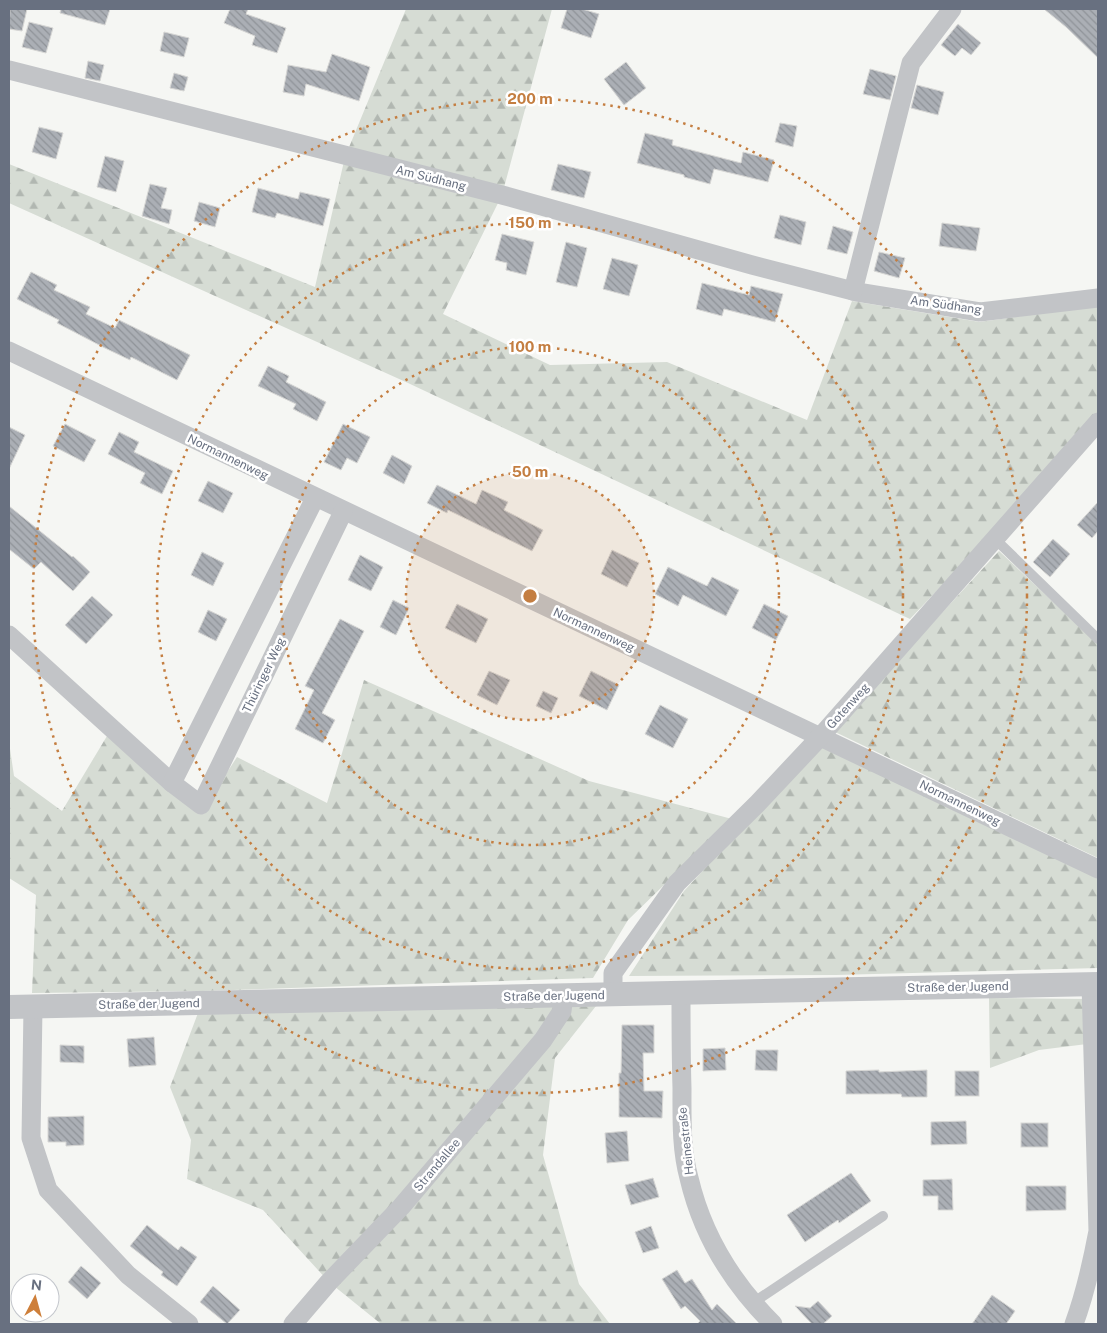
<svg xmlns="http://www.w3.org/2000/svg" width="1107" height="1333" viewBox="0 0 1107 1333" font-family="'Public Sans',sans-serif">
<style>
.forest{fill:url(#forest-firs)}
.building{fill:url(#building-back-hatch);stroke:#d7d7d5}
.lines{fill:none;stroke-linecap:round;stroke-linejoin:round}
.service{stroke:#c2c4c7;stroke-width:10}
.minor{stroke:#c2c4c7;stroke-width:19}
.tertiary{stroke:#c2c4c7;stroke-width:24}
.ring{fill:none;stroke:#c47e41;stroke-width:2.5;stroke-dasharray:2.5 5}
.labels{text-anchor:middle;stroke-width:5;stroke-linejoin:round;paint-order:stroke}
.street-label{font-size:12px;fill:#687080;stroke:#fff}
.centre{fill:#c47e41;stroke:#fff;stroke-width:2.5}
.ring-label{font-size:15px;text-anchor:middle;font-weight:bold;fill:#c47e41;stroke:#fff;stroke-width:5;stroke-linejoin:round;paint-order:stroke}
</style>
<defs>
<pattern id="forest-firs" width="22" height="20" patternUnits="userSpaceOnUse" patternTransform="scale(1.25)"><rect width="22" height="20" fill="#d6dcd4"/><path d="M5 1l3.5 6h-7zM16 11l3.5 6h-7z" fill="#b1b7b1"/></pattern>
<pattern id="building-back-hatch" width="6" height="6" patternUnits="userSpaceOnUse" patternTransform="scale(1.25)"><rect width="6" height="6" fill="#abafb5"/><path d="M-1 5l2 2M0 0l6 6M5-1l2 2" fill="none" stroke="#8f9398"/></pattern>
</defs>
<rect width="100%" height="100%" fill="#f5f6f3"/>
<g class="forest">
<polygon points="406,9 552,9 502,195 443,314 550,365 667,362 807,420 852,301 980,322 1096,305 1098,306 1098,412 987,538 910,619 408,383 9,203 9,164 315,287 345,157"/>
<polygon points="999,551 1098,644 1098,858 833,731"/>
<polygon points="364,680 589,781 732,819 628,920 593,978 202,991 32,993 36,895 9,878 9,742 14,776 62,811 107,736 200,814 237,757 327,803"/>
<polygon points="818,743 1098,878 1098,968 836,975 629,976 684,891 761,808"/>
<polygon points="989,998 1087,999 1087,1044 1039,1050 990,1068"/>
<polygon points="596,1006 555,1058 543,1155 579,1284 610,1324 381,1324 329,1282 263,1210 187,1179 191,1140 170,1087 198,1013"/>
</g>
<g class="building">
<polygon points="10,9 27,9 22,31 9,29"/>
<polygon points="61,9 110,9 105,25 60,13"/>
<polygon points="230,9 248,9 246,14 286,28 277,53 252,45 255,36 224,23"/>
<polygon points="567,9 582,9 599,14 591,38 561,28"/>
<polygon points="1044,9 1098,9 1098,58 1066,27"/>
<polygon points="29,22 53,28 46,53 22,47"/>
<polygon points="958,24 981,43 971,55 962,48 955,56 941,45"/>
<polygon points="164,32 189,38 184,57 160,51"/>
<polygon points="332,54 370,67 359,101 306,84 304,96 283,92 288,65 326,72"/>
<polygon points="88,61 104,65 100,81 85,78"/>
<polygon points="626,62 646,88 624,105 604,79"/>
<polygon points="870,69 896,76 890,100 863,94"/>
<polygon points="174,73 188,77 184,91 170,88"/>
<polygon points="917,85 944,92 938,115 911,108"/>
<polygon points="780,123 797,126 793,147 775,142"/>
<polygon points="39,127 63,133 56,159 32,152"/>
<polygon points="645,133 673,140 672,145 741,163 743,152 774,160 768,182 714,169 710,184 684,177 684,175 637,163"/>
<polygon points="105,156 124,161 116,192 97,187"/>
<polygon points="558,164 591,172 584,198 551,190"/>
<polygon points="150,184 167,188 161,208 172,210 169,224 142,216"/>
<polygon points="258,188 298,199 300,192 330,199 323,226 277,213 275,218 252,212"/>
<polygon points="199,202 220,208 215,227 194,221"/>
<polygon points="780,215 806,222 801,245 774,238"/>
<polygon points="942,223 980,228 976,251 939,246"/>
<polygon points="833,226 853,232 847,254 827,249"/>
<polygon points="502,234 534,242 526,275 506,270 507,263 495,260"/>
<polygon points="566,242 587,248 577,287 556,282"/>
<polygon points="879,252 905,258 899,278 874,271"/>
<polygon points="612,258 638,265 629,296 603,289"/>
<polygon points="31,272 57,285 54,290 90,307 86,314 115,328 119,320 190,355 177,380 131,357 130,360 105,348 57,323 59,320 17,299"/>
<polygon points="702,283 749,295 751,286 783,294 775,322 724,309 722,316 696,309"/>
<polygon points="268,366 289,376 286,382 326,402 317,421 293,409 296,404 258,386"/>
<polygon points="65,424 96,440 84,462 53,446"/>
<polygon points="343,424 370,437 357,463 347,458 341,470 324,462"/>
<polygon points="9,427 25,435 9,469"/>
<polygon points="119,432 139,442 134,452 173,471 162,494 140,483 145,473 108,454"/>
<polygon points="392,455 412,466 404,484 383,473"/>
<polygon points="208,481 233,493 223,513 198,501"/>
<polygon points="437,485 476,504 482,490 508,502 504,510 543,530 532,551 448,510 447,513 427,503"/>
<polygon points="1098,502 1098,531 1092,538 1077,525"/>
<polygon points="9,506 72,557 73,556 90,572 73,591 41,562 34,569 9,549"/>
<polygon points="1053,539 1070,554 1050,577 1033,562"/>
<polygon points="612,550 639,563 627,587 601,574"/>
<polygon points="202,552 224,563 213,586 191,575"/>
<polygon points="360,555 383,567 371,591 348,580"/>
<polygon points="668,567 707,586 712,577 739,590 726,616 683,595 678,606 655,594"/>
<polygon points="92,596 113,615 86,644 65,625"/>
<polygon points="393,600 409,608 396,635 380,627"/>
<polygon points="457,604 488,619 476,643 445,628"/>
<polygon points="764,604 788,616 776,640 752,628"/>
<polygon points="208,610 227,619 216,641 198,632"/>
<polygon points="340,619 364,631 322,713 335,720 323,743 295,729 314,690 305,686"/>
<polygon points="489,671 510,680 497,705 477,695"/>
<polygon points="591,671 619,685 607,710 579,696"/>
<polygon points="543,691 558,698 551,713 536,706"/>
<polygon points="660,705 688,719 673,748 645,734"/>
<polygon points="622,1025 654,1025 654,1053 643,1053 644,1091 663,1091 662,1118 619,1117 619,1073 621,1073"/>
<polygon points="154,1037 156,1065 129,1067 127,1039"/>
<polygon points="60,1045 84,1046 84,1063 60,1062"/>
<polygon points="725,1048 726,1070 703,1071 703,1049"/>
<polygon points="756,1050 778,1050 777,1071 755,1070"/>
<polygon points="879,1070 879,1072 927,1070 927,1097 902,1097 901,1094 846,1094 846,1071"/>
<rect x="955" y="1071" width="24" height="25"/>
<polygon points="84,1116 84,1145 66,1146 66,1142 48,1142 48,1117"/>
<polygon points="966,1121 967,1144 931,1145 931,1122"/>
<rect x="1021" y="1123" width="27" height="24"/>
<polygon points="627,1131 629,1161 607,1163 605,1133"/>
<polygon points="851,1173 871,1201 839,1223 838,1220 805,1242 787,1215"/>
<polygon points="653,1178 659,1197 631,1205 625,1185"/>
<polygon points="952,1179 953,1210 938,1210 938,1196 923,1196 923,1180"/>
<polygon points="1026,1186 1066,1186 1066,1210 1026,1211"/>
<polygon points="147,1225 178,1250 181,1246 197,1257 177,1286 161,1275 163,1272 130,1246"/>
<polygon points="651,1226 659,1248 643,1253 635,1232"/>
<polygon points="81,1266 101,1283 87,1299 68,1282"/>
<polygon points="677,1270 685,1283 692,1279 712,1310 717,1304 737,1324 697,1324 700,1321 685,1306 681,1309 662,1279"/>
<polygon points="213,1286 240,1310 227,1324 200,1302"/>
<polygon points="992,1295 1015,1311 1006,1324 972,1324"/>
<polygon points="818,1301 832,1316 823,1324 812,1324 795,1306 810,1308"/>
</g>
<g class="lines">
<g class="service">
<polyline points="994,538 1098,639"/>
<polyline points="754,1302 883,1216"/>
</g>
<g class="minor">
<polyline points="9,70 502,195 752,265 857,292 980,312 1098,298"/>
<polyline points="853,291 911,63 952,9"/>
<path d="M 9,351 C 371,525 735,695 1098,869"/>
<polyline points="9,635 172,783 201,805 343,512"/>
<polyline points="172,783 315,498"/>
<path d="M 681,993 C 681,1025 681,1056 682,1088 C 682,1118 681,1149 689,1178 C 702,1234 733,1284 773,1324"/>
<polyline points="613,995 613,973 677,883 758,803 821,736 1098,422"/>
<polyline points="33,1007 31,1138 48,1190 128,1275 189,1324"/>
<polyline points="293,1324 329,1282 401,1207 543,1040 562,1011 564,996"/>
<path d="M 1074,1324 C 1085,1294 1092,1263 1098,1231 L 1091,984"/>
</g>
<polyline class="tertiary" points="9,1007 1098,984"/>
</g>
<circle cx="530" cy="596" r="124" fill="#c47e41" fill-opacity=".12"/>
<g class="ring">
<circle cx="530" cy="596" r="124"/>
<circle cx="530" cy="596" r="249"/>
<circle cx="530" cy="596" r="373"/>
<circle cx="530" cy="596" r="497"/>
</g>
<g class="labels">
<g class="street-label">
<text transform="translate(431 178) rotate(14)" y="4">Am Südhang</text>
<text transform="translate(946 305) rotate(8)" y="4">Am Südhang</text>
<text transform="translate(228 457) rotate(26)" y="4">Normannenweg</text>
<text transform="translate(594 630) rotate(25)" y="4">Normannenweg</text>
<text transform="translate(264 675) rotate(-64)" y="4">Thüringer Weg</text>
<text transform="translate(848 706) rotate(-48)" y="4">Gotenweg</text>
<text transform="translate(960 803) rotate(26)" y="4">Normannenweg</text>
<text transform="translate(958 987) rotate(-1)" y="4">Straße der Jugend</text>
<text transform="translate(554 996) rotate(-1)" y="4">Straße der Jugend</text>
<text transform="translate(149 1004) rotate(-1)" y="4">Straße der Jugend</text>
<text transform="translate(686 1141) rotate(-96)" y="4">Heinestraße</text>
<text transform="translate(437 1165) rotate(-50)" y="4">Strandallee</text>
</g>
</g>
<circle cx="530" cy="596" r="8" class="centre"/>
<g class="ring-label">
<text x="530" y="104">200 m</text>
<text x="530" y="228">150 m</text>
<text x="530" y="352">100 m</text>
<text x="530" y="477">50 m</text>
</g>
<rect width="1107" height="1333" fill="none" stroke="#687080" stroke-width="20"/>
<g transform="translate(35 1298) rotate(6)"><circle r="24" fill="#ffffff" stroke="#c3c6cc"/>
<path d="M0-4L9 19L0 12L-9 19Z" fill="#ce7f3a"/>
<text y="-8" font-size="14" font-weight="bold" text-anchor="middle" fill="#687080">N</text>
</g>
</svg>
